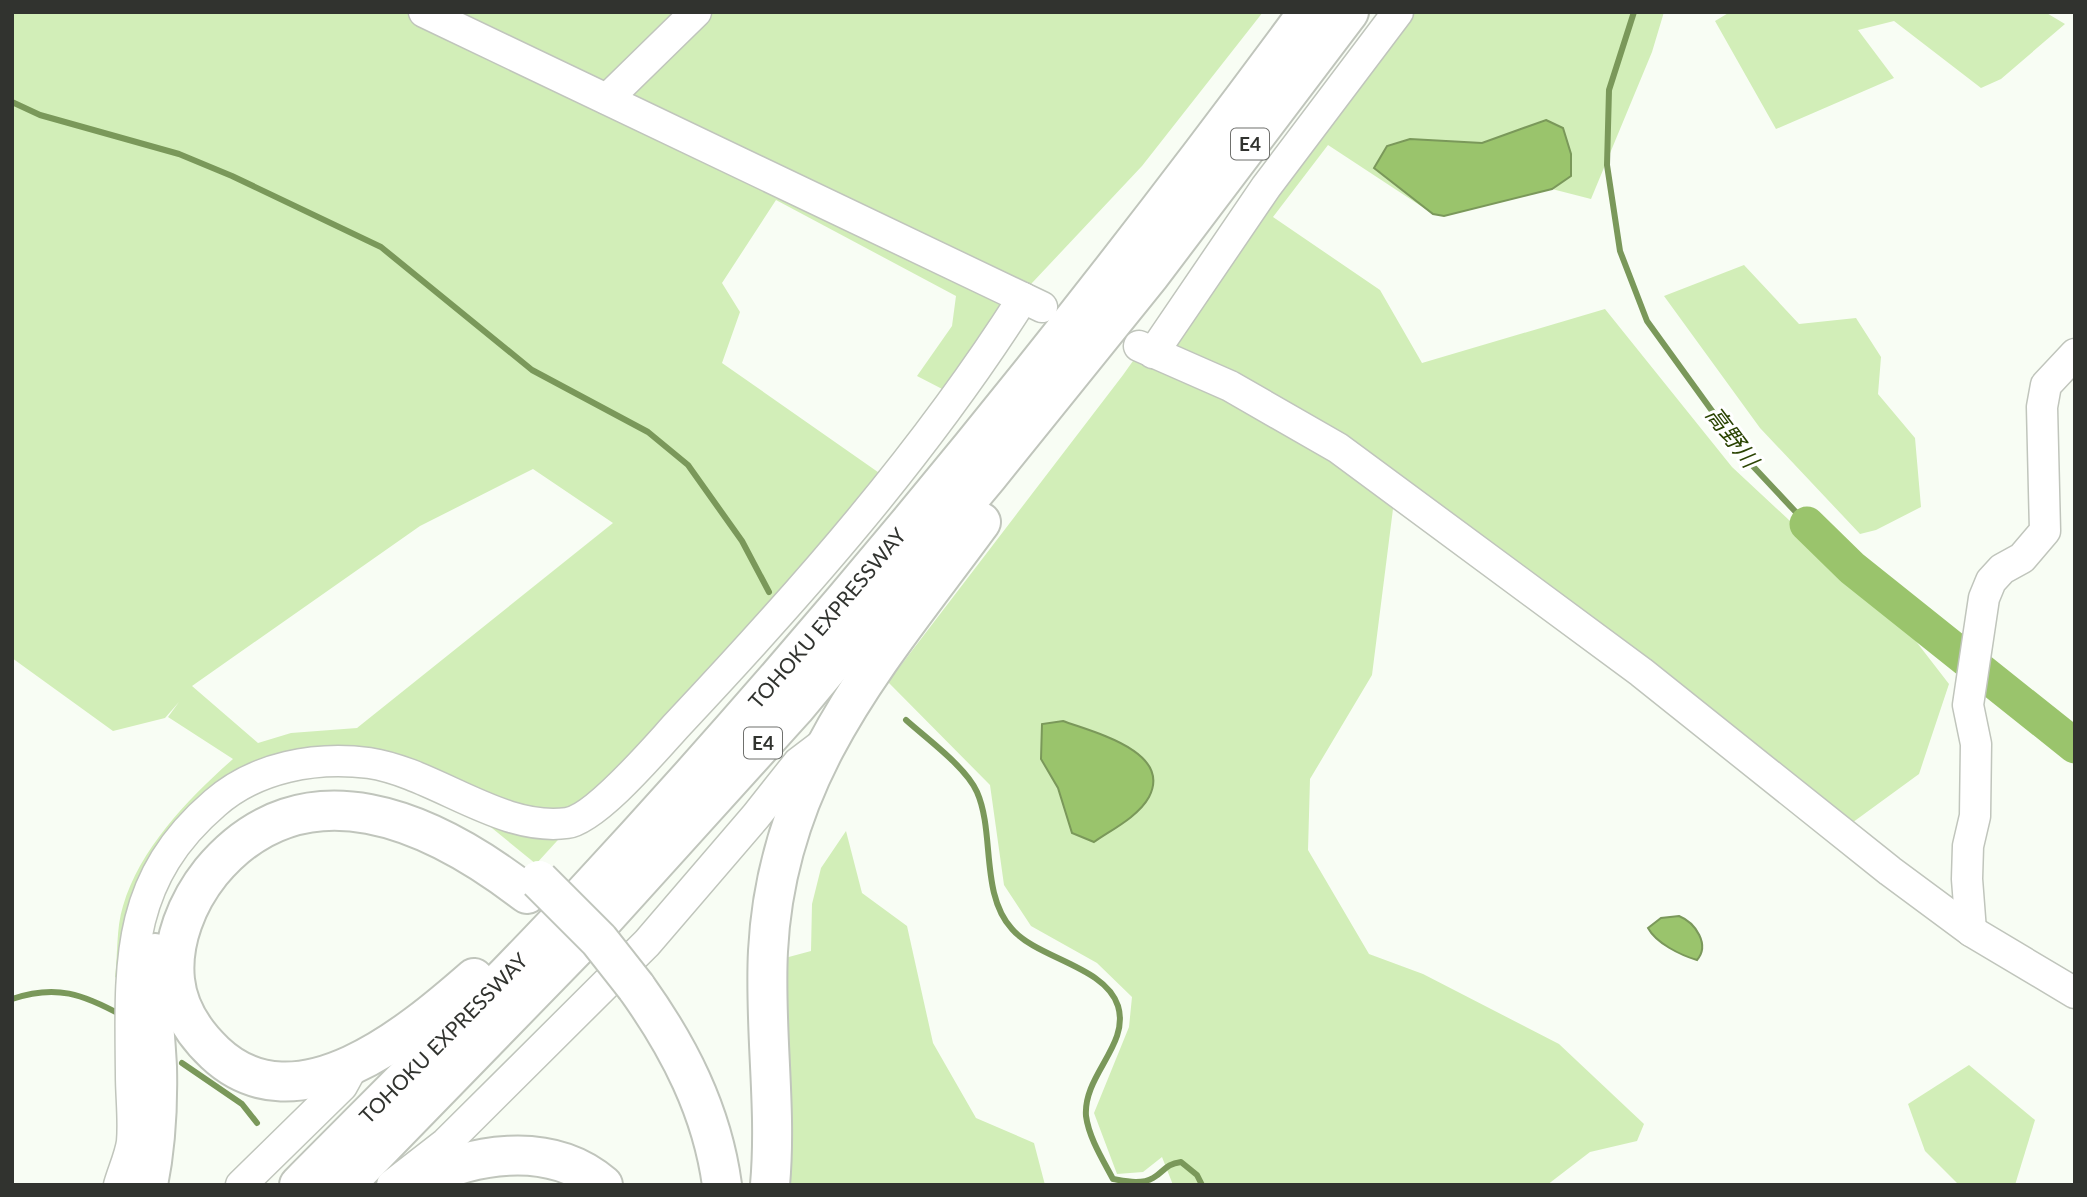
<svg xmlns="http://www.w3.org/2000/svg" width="2087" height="1197" viewBox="0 0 2087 1197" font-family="Lato,'Noto Sans JP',sans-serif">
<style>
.green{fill:#d2eeb8;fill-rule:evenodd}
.water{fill:#9ac46c;stroke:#7a985a;stroke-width:2}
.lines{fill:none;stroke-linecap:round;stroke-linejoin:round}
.stream{stroke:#7a985a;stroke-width:6}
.river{stroke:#9ac46c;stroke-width:35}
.minor-casing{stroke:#c0c5bc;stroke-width:33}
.highway-casing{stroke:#c0c5bc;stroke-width:42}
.minor{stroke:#fff;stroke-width:30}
.highway{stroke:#fff;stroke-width:38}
.highway-bridge-casing{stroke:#c0c5bc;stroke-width:42;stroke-linecap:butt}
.highway-bridge{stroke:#fff;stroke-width:38}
.labels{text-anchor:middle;stroke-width:6;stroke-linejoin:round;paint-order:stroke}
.shield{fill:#fff;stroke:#6f706d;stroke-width:2}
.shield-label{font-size:19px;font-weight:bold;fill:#31332f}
.street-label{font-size:21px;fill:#31332f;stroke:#fff}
.water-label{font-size:23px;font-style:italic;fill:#2b4403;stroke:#fff}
</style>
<rect width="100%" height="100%" fill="#f8fdf4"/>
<g class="green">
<path d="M 12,12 L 1263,12 L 1142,166 L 1032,283 L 948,392 L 917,376 L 952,326 L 956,296 L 776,200 L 722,283 L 740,312 L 722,363 L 885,477 L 812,554 L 672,715 L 536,864 L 487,824 L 438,795 L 371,778 L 319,776 L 268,787 L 229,807 L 169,866 L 135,988 L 115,977 C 118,955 116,928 123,906 C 140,848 189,798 233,759 L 168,717 L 179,702 L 165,718 L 113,731 L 12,658 ZM 533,469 L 613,523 L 357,728 L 291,733 L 258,743 L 192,686 L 420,526 Z"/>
<polygon points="1381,12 1664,12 1652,52 1591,199 1552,189 1444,216 1433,214 1328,145 1273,217 1380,290 1422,363 1605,309 1732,467 1908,631 1949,684 1919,774 1834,836 1394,501 1372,675 1310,779 1308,850 1369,954 1423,974 1559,1044 1644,1124 1637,1141 1590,1152 1547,1185 1173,1185 1162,1157 1143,1172 1117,1174 1094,1113 1129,1027 1132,997 1097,963 1031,926 1004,885 990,785 888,682 1123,375"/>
<polygon points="1730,12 2045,12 2065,24 2001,79 1981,88 1894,21 1858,30 1894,78 1776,129 1715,21"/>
<polygon points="1744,265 1799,324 1856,318 1881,357 1878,394 1915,438 1921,507 1876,530 1860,534 1760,428 1664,296"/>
<polygon points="846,831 862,893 907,926 933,1043 976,1118 1034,1143 1045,1185 784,1185 789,1055 785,958 811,951 812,904 821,868"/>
<polygon points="1969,1065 2035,1120 2015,1185 1959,1185 1925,1151 1908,1104"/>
</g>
<g class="water">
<polygon points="1546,120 1563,128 1571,154 1571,176 1552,189 1444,216 1433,214 1374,168 1387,146 1410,139 1482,143"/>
<path d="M 1063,721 C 1092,732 1173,751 1149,797 C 1138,817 1111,830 1094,842 L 1072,833 L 1058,788 L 1041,759 L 1042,724 Z"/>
<path d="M 1679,916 C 1696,923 1710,945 1697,960 C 1680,955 1656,943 1648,928 L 1661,918 Z"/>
</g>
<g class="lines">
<g class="stream">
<polyline points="1634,12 1609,90 1607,165 1620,251 1647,321 1749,462 1807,524"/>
<polyline points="12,102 40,115 179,154 232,176 381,247 532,370 648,432 688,465 742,541 769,592"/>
<path d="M 906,720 C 926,738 966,767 977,792 C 995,833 980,894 1012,929 C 1038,959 1105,966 1118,1006 C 1130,1045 1083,1075 1086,1116 C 1089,1138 1103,1160 1113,1179 C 1125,1181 1141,1185 1153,1178 C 1165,1171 1165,1164 1181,1162 L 1197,1175 L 1202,1185"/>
<path d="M 12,999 C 56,984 83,994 123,1016"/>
<polyline points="182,1063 242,1104 257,1123"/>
</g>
<polyline class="river" points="1807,524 1852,568 2075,746"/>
<g class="minor-casing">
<g id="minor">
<polyline points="424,12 1042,307"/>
<polyline points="607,99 696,12"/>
<polyline points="1139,346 1230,386 1338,448 1641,672 1890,871 1971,931 2075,993"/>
<polyline points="1153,353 1266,187 1398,12"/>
<polyline points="1971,931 1967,879 1968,846 1975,816 1976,744 1968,705 1984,598 1991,581 2002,569 2022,558 2045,531 2042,407 2046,385 2075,354"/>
<path d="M 119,1185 C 123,1171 130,1156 132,1142 C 134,1120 131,1097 131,1075 C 130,965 124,881 215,803 C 256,767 316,756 369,763 C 435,773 500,832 567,823 C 596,819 655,749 677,725 C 803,591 924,454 1023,298"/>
<polyline points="241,1185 342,1086 353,1066"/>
<polyline points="392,1185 446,1143 647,943 756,816 798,763 823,744"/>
</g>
</g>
<g class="highway-casing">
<g id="highway">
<path d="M 474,978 C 411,1033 297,1130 215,1053 C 195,1034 178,1009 175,980 C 171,942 187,902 211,872 C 304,760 434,822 527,894"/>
<path d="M 636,987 C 679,1047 712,1111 722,1185"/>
<path d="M 148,1185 C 156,1145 158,1107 157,1067 C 155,1029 150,991 155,953"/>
<path id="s1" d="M 299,1185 C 394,1089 490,995 582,896 C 841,617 1082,319 1308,12"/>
<polyline points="345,1185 604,919 795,708 988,476 1150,275 1349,12"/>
<path d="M 411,1185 C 469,1153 549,1139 603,1185"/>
<path d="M 770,1185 C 777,1107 764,1029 768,951 C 777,771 880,660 981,522"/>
</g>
</g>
<use href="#minor" class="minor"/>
<use href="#highway" class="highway"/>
<g class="highway-bridge-casing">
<polyline id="highway-bridge" points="539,880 599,940 636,987"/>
</g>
<use href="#highway-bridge" class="highway-bridge"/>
</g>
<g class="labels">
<g class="shield">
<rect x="1231" y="128.5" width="38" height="31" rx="5"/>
<rect x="744" y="727.5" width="38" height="31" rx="5"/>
</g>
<g class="shield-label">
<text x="1250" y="151">E4</text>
<text x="763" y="750">E4</text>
</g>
<g class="street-label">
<text dy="7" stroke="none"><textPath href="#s1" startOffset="775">TOHOKU EXPRESSWAY</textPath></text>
<text dy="7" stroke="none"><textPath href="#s1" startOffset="206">TOHOKU EXPRESSWAY</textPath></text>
</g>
<g class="water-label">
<text transform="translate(1732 437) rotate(53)" y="8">高野川</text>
</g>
</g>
<rect width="2087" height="1197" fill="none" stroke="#31332f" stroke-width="28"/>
</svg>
